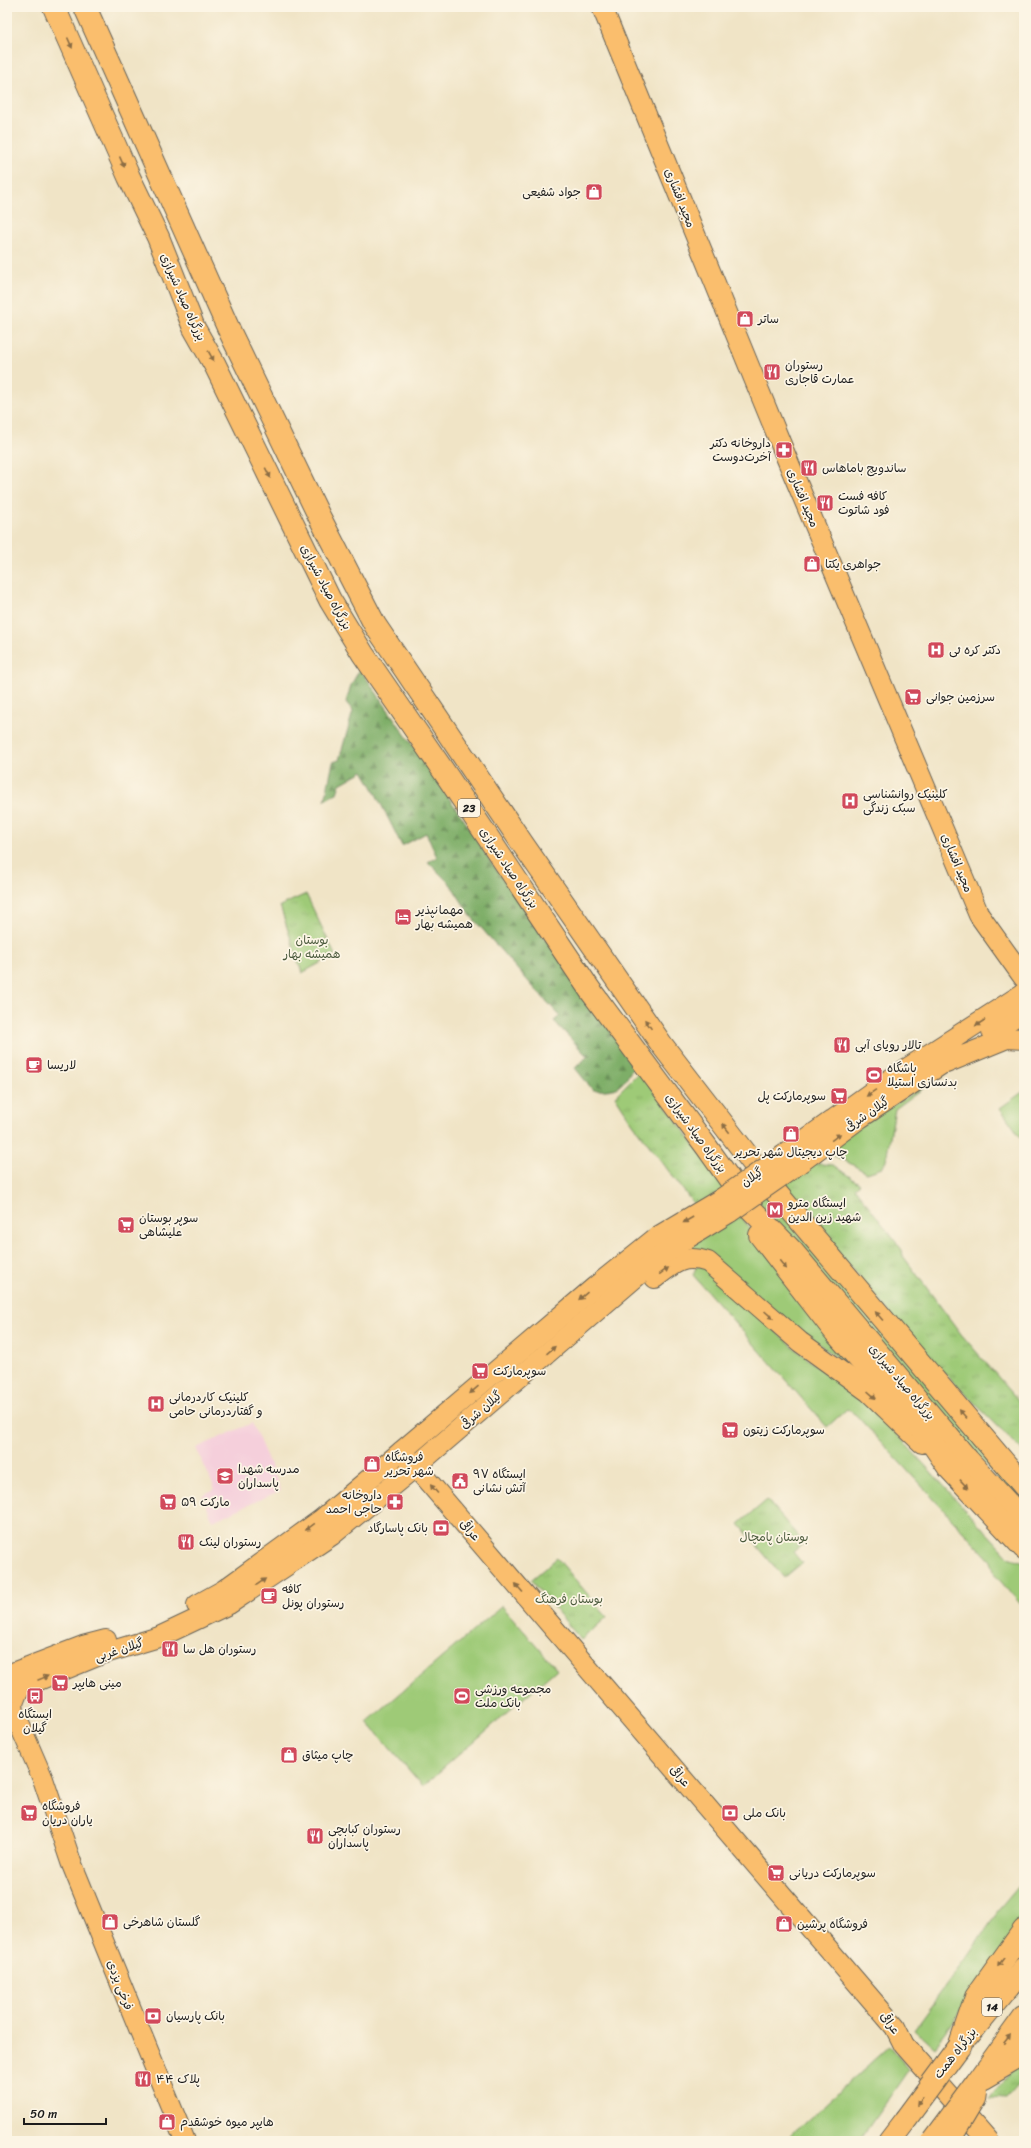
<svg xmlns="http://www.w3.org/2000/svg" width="1031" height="2148" viewBox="0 0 1031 2148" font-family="Sriracha,'Playpen Sans Arabic',sans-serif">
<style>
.built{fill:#f5cfdb}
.forest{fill:url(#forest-firs);stroke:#4d6542}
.park{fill:url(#park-tufts);stroke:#5d734a}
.garden{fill:#9eca77;stroke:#5d734a}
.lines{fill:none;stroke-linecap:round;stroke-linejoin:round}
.major-casing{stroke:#666258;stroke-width:22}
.highway-casing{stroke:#666258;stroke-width:24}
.major{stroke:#fabe6d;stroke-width:20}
.highway{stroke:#fabe6d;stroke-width:22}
.major-bridge-casing{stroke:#666258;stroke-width:22;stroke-linecap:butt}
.highway-bridge-casing{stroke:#666258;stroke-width:24;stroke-linecap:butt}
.major-bridge{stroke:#fabe6d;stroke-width:20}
.highway-bridge{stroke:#fabe6d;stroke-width:22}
.oneway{fill:#8b6d44}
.labels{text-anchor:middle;stroke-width:3.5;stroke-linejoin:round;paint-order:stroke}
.shield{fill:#fcf5e5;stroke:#5f5d58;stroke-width:1}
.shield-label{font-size:11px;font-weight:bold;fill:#1c1c1c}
.poi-label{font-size:12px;fill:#1c1c1c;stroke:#fcf5e5;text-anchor:start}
.street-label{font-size:12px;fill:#1c1c1c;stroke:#fcf5e5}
.park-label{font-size:12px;fill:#4a593c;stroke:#fcf5e5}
</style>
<defs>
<pattern id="forest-firs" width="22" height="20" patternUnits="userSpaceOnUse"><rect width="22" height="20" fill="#7eae68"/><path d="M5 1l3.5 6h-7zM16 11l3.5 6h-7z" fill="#668d55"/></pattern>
<pattern id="park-tufts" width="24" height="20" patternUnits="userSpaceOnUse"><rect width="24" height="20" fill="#9eca77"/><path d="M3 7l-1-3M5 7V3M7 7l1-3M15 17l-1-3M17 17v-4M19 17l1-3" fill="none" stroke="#88ad66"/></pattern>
</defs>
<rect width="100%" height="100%" fill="#fcf5e5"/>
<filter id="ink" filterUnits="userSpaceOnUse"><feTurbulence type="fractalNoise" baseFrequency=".025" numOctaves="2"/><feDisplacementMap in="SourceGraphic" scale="8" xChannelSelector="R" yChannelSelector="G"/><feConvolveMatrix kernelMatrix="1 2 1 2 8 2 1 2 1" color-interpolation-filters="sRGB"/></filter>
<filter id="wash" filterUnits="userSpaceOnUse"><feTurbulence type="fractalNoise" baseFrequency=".012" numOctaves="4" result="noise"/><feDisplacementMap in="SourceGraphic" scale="16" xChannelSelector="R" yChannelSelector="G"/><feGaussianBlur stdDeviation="0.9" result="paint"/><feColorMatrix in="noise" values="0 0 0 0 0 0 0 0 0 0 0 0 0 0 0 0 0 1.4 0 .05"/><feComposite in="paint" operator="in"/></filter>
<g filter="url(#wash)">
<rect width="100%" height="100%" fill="#f0e4c6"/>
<polygon class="built" points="252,1423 281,1490 213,1521 202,1495 215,1489 196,1448"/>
<path class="forest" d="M 360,669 L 471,830 L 489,859 L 635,1065 C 620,1087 621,1091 593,1090 L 575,1068 L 589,1055 L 587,1056 L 554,1021 L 560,1016 L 516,968 L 471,916 L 451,885 L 428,862 L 437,857 L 426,833 L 402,846 L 373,788 L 363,771 L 340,784 L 337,793 L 325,800 L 333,762 L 339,760 L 353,711 L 346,702 L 351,685 Z"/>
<g class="park">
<polygon points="306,894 335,955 302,973 280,906"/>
<polygon points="640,1071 726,1188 696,1207 633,1124 615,1096"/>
<polygon points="812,1163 833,1165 860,1184 855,1188 902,1250 903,1256 961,1334 1024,1407 1024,1452 928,1357 777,1181"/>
<polygon points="767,1500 804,1543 793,1552 802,1563 784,1578 739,1524"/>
<polygon points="557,1558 607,1617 581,1640 531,1580"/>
<polygon points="1024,2056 1024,2079 1006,2099 990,2098"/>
</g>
<g class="garden">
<polygon points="940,1076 895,1109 886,1160 882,1168 867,1173 844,1160 826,1153 827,1147"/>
<polygon points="1024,1091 1024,1142 1000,1108"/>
<polygon points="763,1192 1024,1495 1024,1509 754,1198"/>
<polygon points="737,1210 759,1242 888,1397 708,1259 628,1288"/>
<polygon points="702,1265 799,1352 879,1415 1009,1557 1024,1562 1024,1608 995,1575 991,1561 856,1415 847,1409 827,1427 693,1275 696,1267"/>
<polygon points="502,1606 557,1669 423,1786 367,1722"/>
<polygon points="1024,1880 1024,1918 958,2016 934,2047 914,2029 970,1953 997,1912"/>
<polygon points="889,2046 909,2069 859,2141 795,2141 790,2136"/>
</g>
</g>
<g filter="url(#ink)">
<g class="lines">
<g class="major-casing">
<g id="major">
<polyline points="602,7 787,459 979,915 1024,978"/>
<polyline points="992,1031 1024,1011"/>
<polyline points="946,1063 1007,1038 1024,1039"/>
<polyline points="784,1155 886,1082 1024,993"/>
<polyline points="793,1168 860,1118 957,1054"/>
<path d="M 655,1278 C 674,1263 683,1254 708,1262 L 800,1342 L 869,1392 L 922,1443"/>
<polyline points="402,1451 895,2027 904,2045 988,2141"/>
<polyline points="197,1605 224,1590 322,1519 596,1286 657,1237 721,1199"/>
<polyline points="7,1675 83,1646 106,1640"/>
<polyline points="19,1688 13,1703 14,1712 43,1779 71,1862 185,2141"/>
<polyline points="7,1693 102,1654 159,1637 229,1604 332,1535 415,1467 658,1258 681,1242 730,1212"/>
</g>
</g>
<g class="highway-casing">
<g id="highway">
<polyline points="54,7 129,177 158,237 194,328 215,365 330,600 363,654 449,779 590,990 706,1146 750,1208 793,1252 968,1460 1024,1521"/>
<polyline points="85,7 230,332 320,518 375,625 522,843 662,1045 774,1190 1024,1486"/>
<polyline points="760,1235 836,1333 926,1434 949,1468 1024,1548"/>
<polyline points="968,2036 1024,1968"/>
<polyline points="959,2047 976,1997 1024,1930"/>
<polyline points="983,2078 1014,2060 1024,2049"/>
<polyline points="977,2082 1024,2017"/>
<polyline points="889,2141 905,2120"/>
</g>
</g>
<use href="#major" class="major"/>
<use href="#highway" class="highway"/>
<g class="major-bridge-casing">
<g id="major-bridge">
<polyline points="721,1199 784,1155"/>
<polyline points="730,1212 793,1168"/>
<polyline points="950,2141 975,2099 976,2092"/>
</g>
</g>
<g class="highway-bridge-casing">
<g id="highway-bridge">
<polyline points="905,2120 959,2047"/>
<polyline points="933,2141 977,2082"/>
</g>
</g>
<use href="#major-bridge" class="major-bridge"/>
<use href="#highway-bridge" class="highway-bridge"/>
</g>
<defs><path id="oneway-solid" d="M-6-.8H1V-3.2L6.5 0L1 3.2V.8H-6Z"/></defs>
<g class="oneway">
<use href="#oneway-solid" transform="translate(70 43) rotate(66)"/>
<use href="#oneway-solid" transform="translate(122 162) rotate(66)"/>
<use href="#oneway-solid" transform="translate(211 356) rotate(61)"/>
<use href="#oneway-solid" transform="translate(268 473) rotate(63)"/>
<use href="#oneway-solid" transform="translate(980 1023) rotate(147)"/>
<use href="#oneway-solid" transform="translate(648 1024) rotate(-125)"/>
<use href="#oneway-solid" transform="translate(871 1093) rotate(146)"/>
<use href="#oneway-solid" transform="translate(726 1128) rotate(-127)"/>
<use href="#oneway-solid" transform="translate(836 1137) rotate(-36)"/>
<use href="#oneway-solid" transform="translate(688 1220) rotate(150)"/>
<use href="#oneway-solid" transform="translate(783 1265) rotate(51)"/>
<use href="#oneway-solid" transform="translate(664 1271) rotate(-36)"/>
<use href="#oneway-solid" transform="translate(583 1296) rotate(139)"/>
<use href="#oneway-solid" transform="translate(769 1315) rotate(42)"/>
<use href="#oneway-solid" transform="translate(879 1316) rotate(-131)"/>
<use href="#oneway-solid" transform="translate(551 1350) rotate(-41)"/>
<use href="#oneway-solid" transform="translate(474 1390) rotate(139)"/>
<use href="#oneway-solid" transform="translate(872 1395) rotate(42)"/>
<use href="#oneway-solid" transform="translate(963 1414) rotate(-131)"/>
<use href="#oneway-solid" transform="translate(964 1484) rotate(47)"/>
<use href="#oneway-solid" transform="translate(434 1489) rotate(-131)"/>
<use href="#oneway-solid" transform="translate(310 1527) rotate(144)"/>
<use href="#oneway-solid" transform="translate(261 1582) rotate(-35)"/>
<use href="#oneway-solid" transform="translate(519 1588) rotate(-131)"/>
<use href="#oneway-solid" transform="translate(43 1678) rotate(-22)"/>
<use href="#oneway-solid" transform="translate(1001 1962) rotate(126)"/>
<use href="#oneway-solid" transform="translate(1007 2039) rotate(-52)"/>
<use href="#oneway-solid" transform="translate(920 2101) rotate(126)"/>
</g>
</g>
<defs>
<g id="shop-square" transform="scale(0.9)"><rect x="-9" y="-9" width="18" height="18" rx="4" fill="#d1495b" stroke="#fcf5e5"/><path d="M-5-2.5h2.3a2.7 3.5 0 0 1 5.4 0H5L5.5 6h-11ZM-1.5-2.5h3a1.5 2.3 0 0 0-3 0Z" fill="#fff"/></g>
<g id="restaurant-square" transform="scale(0.9)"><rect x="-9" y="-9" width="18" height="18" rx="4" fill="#d1495b" stroke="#fcf5e5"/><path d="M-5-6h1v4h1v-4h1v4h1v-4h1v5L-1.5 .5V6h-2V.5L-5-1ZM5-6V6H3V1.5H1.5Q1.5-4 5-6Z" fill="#fff"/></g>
<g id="pharmacy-square" transform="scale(0.9)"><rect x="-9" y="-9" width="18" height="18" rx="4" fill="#d1495b" stroke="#fcf5e5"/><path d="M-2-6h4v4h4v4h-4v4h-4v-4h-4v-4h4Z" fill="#fff"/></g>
<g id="hospital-square" transform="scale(0.9)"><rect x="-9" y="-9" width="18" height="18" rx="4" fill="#d1495b" stroke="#fcf5e5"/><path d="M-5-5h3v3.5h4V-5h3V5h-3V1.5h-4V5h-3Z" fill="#fff"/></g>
<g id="supermarket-square" transform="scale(0.9)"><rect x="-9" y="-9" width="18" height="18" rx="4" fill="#d1495b" stroke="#fcf5e5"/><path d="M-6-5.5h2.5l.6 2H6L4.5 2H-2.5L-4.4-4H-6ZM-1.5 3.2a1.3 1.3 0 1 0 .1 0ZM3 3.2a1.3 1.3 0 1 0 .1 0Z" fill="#fff"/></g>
<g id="hotel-square" transform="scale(0.9)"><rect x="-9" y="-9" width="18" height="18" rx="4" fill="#d1495b" stroke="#fcf5e5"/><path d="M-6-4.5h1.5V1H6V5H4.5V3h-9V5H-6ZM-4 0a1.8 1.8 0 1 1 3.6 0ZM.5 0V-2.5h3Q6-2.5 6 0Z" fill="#fff"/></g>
<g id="cafe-square" transform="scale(0.9)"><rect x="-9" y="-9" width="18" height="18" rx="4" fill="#d1495b" stroke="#fcf5e5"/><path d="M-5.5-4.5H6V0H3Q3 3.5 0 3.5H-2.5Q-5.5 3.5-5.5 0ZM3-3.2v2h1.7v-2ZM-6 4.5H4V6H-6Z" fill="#fff"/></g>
<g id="stadium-square" transform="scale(0.9)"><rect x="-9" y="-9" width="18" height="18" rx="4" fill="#d1495b" stroke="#fcf5e5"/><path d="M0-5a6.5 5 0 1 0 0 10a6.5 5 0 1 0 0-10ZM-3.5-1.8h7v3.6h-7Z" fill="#fff"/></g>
<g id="metro-square" transform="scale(0.9)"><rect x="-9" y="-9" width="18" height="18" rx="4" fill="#d1495b" stroke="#fcf5e5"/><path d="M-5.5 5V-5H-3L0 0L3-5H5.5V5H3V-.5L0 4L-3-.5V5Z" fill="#fff"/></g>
<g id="school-square" transform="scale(0.9)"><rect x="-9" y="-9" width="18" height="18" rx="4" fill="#d1495b" stroke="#fcf5e5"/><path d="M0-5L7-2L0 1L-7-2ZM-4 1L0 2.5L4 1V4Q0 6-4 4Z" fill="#fff"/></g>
<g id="civic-square" transform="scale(0.9)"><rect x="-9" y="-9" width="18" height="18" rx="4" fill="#d1495b" stroke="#fcf5e5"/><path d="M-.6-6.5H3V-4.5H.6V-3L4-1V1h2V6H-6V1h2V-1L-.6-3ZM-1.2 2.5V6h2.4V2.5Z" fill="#fff"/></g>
<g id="bank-square" transform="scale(0.9)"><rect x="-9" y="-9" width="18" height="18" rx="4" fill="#d1495b" stroke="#fcf5e5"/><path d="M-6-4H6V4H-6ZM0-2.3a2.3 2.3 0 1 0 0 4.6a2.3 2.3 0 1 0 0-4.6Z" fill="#fff"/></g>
<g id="bus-square" transform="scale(0.9)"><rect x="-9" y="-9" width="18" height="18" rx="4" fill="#d1495b" stroke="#fcf5e5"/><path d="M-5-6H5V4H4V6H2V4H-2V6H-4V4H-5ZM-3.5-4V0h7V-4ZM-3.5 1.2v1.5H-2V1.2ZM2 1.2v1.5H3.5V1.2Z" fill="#fff"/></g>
</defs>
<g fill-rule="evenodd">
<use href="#shop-square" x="594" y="192"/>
<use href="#shop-square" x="745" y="319"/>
<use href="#restaurant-square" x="772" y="372"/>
<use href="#pharmacy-square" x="784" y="450"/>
<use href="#restaurant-square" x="809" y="468"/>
<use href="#restaurant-square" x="825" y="503"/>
<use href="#shop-square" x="812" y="564"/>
<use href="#hospital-square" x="936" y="650"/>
<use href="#supermarket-square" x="913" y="697"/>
<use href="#hospital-square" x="850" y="801"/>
<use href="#hotel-square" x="403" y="917"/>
<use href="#restaurant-square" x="842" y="1045"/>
<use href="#cafe-square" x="34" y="1065"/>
<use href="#stadium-square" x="874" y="1075"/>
<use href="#supermarket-square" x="839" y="1096"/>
<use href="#shop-square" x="791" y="1134"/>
<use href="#metro-square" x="775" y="1210"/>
<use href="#supermarket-square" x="126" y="1225"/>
<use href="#supermarket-square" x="480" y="1371"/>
<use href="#hospital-square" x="156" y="1404"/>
<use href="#supermarket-square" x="730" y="1430"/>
<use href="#shop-square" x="372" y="1464"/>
<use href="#school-square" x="225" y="1476"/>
<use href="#civic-square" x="460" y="1481"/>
<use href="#supermarket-square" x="168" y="1502"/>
<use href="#pharmacy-square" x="395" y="1502"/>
<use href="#bank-square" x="441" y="1528"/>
<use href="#restaurant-square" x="186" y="1542"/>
<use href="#cafe-square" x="269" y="1596"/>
<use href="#restaurant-square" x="170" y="1649"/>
<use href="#supermarket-square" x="60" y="1683"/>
<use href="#bus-square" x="35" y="1696"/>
<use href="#stadium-square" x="462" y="1696"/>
<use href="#shop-square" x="289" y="1755"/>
<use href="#supermarket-square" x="29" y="1813"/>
<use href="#bank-square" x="730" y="1813"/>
<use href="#restaurant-square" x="315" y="1836"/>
<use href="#supermarket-square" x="776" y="1873"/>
<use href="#shop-square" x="110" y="1922"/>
<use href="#shop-square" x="784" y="1924"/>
<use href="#bank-square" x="153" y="2016"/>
<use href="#restaurant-square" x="143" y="2079"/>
<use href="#shop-square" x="167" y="2122"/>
</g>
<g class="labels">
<g class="shield">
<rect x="458" y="799" width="22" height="18" rx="3"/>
<rect x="982" y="1998" width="20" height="18" rx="3"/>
</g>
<g class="shield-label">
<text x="469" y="812">23</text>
<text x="992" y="2011">14</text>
</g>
<g class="poi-label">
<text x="581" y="196" text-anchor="end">جواد شفیعی</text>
<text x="758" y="323">ساتر</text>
<text x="785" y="369">رستوران<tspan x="785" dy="14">عمارت قاجاری</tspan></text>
<text x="771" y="447" text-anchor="end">داروخانه دکتر<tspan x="771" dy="14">آخرت‌دوست</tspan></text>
<text x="822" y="472">ساندویچ باماهاس</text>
<text x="838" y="500">کافه فست<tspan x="838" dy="14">فود شاتوت</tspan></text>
<text x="825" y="568">جواهری یکتا</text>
<text x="949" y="654">دکتر کره ئی</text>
<text x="926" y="701">سرزمین جوانی</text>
<text x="863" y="798">کلینیک روانشناسی<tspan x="863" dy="14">سبک زندگی</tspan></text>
<text x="416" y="914">مهمانپذیر<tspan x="416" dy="14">همیشه بهار</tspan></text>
<text x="855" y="1049">تالار رویای آبی</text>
<text x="47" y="1069">لاریسا</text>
<text x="887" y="1072">باشگاه<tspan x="887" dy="14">بدنسازی استیلا</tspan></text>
<text x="826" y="1100" text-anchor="end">سوپرمارکت پل</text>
<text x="791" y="1156" text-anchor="middle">چاپ دیجیتال شهر تحریر</text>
<text x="788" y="1207">ایستگاه مترو<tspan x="788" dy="14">شهید زین الدین</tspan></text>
<text x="139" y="1222">سوپر بوستان<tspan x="139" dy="14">علیشاهی</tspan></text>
<text x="493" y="1375">سوپرمارکت</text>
<text x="169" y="1401">کلینیک کاردرمانی<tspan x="169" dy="14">و گفتاردرمانی حامی</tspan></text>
<text x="743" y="1434">سوپرمارکت زیتون</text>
<text x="385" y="1461">فروشگاه<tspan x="385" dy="14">شهر تحریر</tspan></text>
<text x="238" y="1473">مدرسه شهدا<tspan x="238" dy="14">پاسداران</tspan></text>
<text x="473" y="1478">ایستگاه ۹۷<tspan x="473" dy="14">آتش نشانی</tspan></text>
<text x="382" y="1499" text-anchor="end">داروخانه<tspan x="382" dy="14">حاجی احمد</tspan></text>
<text x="181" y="1506">مارکت ۵۹</text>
<text x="428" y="1532" text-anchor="end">بانک پاسارگاد</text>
<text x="199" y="1546">رستوران لینک</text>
<text x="282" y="1593">کافه<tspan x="282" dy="14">رستوران پونل</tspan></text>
<text x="183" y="1653">رستوران هل سا</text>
<text x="73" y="1687">مینی هایپر</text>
<text x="475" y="1693">مجموعه ورزشی<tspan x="475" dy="14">بانک ملت</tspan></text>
<text x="35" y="1718" text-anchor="middle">ایستگاه<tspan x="35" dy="14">گیلان</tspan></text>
<text x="302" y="1759">چاپ میثاق</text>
<text x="42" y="1810">فروشگاه<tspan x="42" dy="14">یاران دریان</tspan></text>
<text x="743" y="1817">بانک ملی</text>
<text x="328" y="1833">رستوران کبابچی<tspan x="328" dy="14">پاسداران</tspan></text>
<text x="789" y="1877">سوپرمارکت دریانی</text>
<text x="123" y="1926">گلستان شاهرخى</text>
<text x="797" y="1928">فروشگاه پرشین</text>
<text x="166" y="2020">بانک پارسیان</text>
<text x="156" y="2083">پلاک ۴۴</text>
<text x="180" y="2126">هایپر میوه خوشقدم</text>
</g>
<g class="street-label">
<text transform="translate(680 198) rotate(68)" y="4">مجید افشاری</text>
<text transform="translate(183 297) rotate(66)" y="4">بزرگراه صیاد شیرازی</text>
<text transform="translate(803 498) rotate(67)" y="4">مجید افشاری</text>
<text transform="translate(326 587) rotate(62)" y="4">بزرگراه صیاد شیرازی</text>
<text transform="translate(957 863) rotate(67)" y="4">مجید افشاری</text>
<text transform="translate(509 868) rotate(56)" y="4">بزرگراه صیاد شیرازی</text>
<text transform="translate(867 1114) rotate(-35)" y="4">گیلان شرقی</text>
<text transform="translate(696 1133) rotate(54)" y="4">بزرگراه صیاد شیرازی</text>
<text transform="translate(752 1177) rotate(-35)" y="4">گیلان</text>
<text transform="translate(902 1382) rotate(50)" y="4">بزرگراه صیاد شیرازی</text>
<text transform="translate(481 1410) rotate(-41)" y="4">گیلان شرقی</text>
<text transform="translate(470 1530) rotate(49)" y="4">عراقی</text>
<text transform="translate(119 1650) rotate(-18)" y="4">گیلان غربی</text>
<text transform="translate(680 1776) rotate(49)" y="4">عراقی</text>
<text transform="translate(120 1985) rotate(69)" y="4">فرخی یزدی</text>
<text transform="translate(890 2023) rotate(54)" y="4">عراقی</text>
<text transform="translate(955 2053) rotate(-52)" y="4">بزرگراه همت</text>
</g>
<g class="park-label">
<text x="312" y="944">بوستان<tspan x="312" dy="14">همیشه بهار</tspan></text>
<text x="774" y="1541">بوستان پامچال</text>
<text x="569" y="1603">بوستان فرهنگ</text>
</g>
</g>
<rect width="1031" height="2148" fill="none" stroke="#fcf5e5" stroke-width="24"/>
<path d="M24 2118v6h82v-6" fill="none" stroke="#1c1c1c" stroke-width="2"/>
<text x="30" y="2118" font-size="12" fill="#1c1c1c" stroke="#fcf5e5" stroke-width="3" paint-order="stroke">50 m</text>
</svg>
